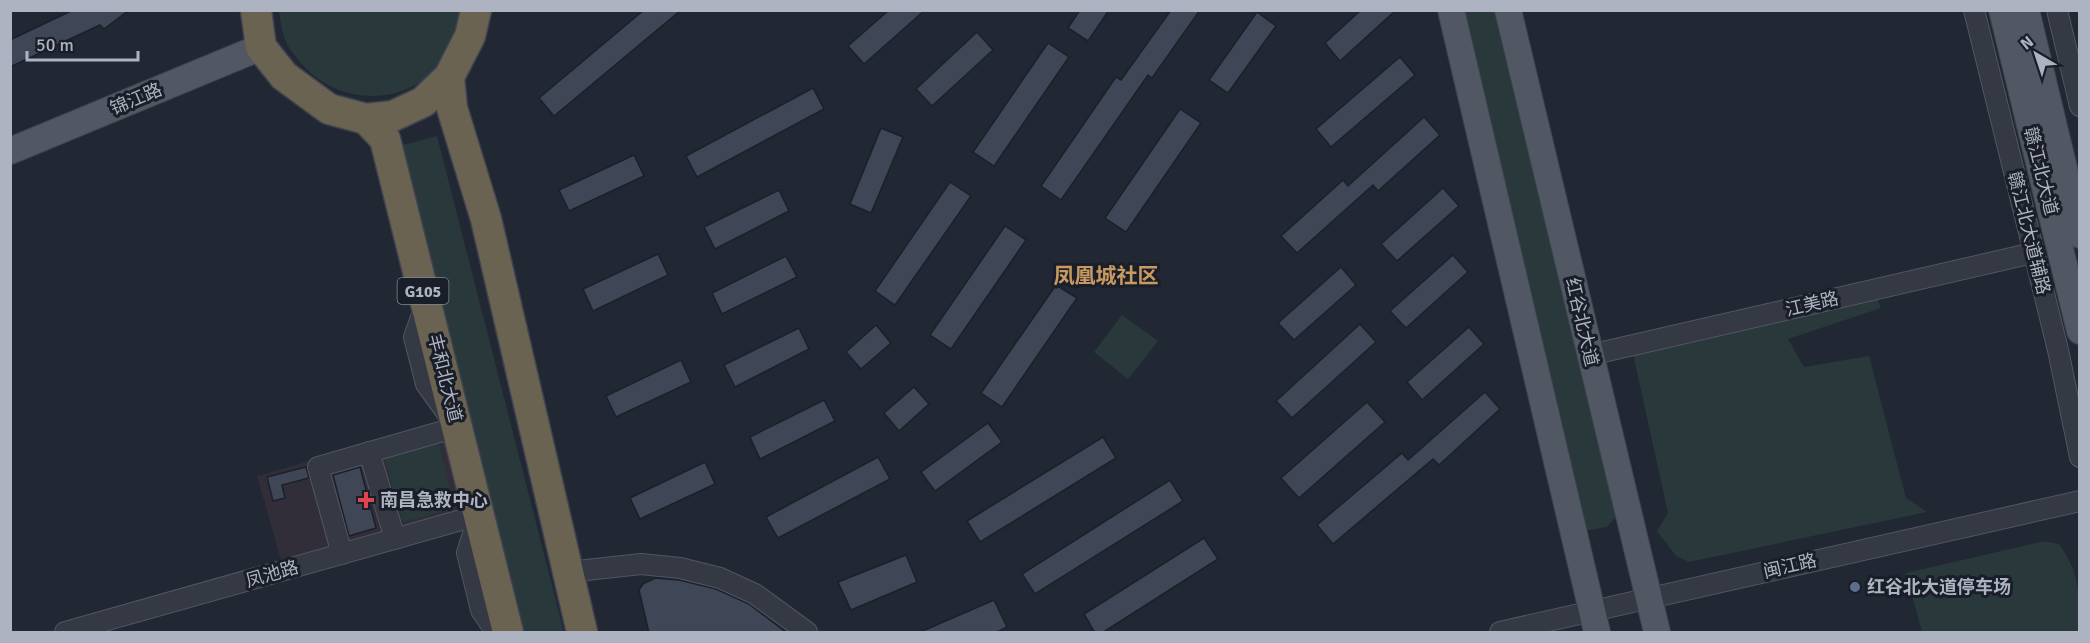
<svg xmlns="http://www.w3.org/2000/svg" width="2090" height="643" viewBox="0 0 2090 643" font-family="Signika,'Noto Sans SC',sans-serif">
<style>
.medical{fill:#312e39}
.green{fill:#29383a}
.building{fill:#3f4656;stroke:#1b202b;stroke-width:1.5}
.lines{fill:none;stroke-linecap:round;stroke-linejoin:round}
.minor-casing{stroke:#515662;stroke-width:22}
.major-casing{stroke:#3d424e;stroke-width:28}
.highway-casing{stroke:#3e434f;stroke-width:33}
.minor{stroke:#343944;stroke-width:20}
.major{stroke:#525764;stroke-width:26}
.highway{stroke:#6a6352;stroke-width:30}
.health-dot{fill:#e0444e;stroke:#1a1e29;stroke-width:2}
.service-dot{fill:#5c6f8a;stroke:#1a1e29;stroke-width:2}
.labels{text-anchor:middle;stroke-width:6;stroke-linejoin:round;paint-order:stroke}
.shield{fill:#1a1e29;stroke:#828693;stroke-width:1.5}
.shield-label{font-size:16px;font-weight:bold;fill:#aeb3c1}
.street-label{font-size:18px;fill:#aeb3c1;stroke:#1a1e29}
.poi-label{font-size:18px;font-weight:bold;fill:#aeb3c1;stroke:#1a1e29;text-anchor:start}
.quarter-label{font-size:21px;font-weight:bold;fill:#c89a62;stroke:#1a1e29}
</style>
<rect width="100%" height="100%" fill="#212733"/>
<polygon class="medical" points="446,422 475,524 286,578 257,476"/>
<g class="green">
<path d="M 279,11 L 459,11 C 457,97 352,125 299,61 C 296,56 291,51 288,46 C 282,35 281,23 279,11 Z"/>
<polygon points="1462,11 1498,11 1617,515 1607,527 1583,531"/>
<polygon points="437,136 564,632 523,632 399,146"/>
<polygon points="1877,298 1881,308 1788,339 1804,367 1869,356 1906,498 1927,512 1689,562 1676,556 1657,531 1668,513 1633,354"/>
<polygon points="1122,315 1158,341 1128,379 1094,352"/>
<polygon points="438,441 455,508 402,522 384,456"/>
<path d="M 2045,541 L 2059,544 C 2081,575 2080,596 2079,632 L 1922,632 L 1906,573 Z"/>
</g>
<g class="building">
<polygon points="73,10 129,10 104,29 100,25 10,67 10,40"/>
<polygon points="644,10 681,10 554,116 539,98"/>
<polygon points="889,10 925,10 864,64 848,46"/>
<polygon points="1080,10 1109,10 1088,41 1068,28"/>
<polygon points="1171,10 1200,10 1152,78 1148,75 1061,200 1041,186 1116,77 1121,80"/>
<polygon points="1361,10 1396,10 1340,61 1325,43"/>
<polygon points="1257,12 1276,26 1228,93 1209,80"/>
<polygon points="977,32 993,50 932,106 916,89"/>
<polygon points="1048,43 1069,57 994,166 973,152"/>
<polygon points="1400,57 1415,75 1331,147 1316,129"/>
<polygon points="813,88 824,109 697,177 686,156"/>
<polygon points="1180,109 1201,123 1126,232 1105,218"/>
<polygon points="1424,117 1440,135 1378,191 1373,185 1297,253 1281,236 1343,180 1348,186"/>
<polygon points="881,128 903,137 871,213 850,204"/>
<polygon points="634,155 644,176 569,211 559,190"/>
<polygon points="950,182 971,196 895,305 875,291"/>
<polygon points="1443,188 1459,206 1397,261 1381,244"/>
<polygon points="779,190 789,211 715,249 704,227"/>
<polygon points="1005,226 1026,240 951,349 930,335"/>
<polygon points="658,254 668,275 593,311 583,289"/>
<polygon points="1453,255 1468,272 1406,328 1390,311"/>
<polygon points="786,256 797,277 722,314 712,293"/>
<polygon points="1341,267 1356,285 1294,340 1278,323"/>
<polygon points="1056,285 1077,298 1002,407 981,393"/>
<polygon points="1360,324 1376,342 1292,418 1276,401"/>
<polygon points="876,325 891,343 861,369 846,352"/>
<polygon points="1469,327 1484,344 1422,400 1407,382"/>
<polygon points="799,328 809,349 735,387 724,365"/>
<polygon points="681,360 691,382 616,417 606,396"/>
<polygon points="914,387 929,404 899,431 884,413"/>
<polygon points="1485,392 1500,409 1439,465 1433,459 1333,544 1317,525 1402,453 1408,460"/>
<polygon points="824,400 835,421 760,459 750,437"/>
<polygon points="1367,402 1385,422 1299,498 1281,478"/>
<polygon points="988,423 1002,442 935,491 921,472"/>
<polygon points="1103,437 1116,458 980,542 967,521"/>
<polygon points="878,457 890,479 778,538 766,517"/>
<polygon points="705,462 715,484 640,519 630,498"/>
<polygon points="306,467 309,478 282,485 285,498 273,501 267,477"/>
<polygon points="360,467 376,528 349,536 333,475"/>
<polygon points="1170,480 1183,501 1035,594 1022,574"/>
<polygon points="1204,538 1218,559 1102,633 1095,633 1084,614"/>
<polygon points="906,555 917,582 851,610 838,582"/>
<polygon points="655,578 679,580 716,589 749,604 787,633 649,633 639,590 643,584"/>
<polygon points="994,600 1007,627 995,633 918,633"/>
</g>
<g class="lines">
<g class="minor-casing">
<g id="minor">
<polyline points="1974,10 2058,350 2080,457"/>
<polyline points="2057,10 2080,106"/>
<polyline points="1590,355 2033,253"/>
<polyline points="369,452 395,539"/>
<polyline points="478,518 467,553 481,610 496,632"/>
<polyline points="342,554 318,467 457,427 426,384 414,337 426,304"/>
<polyline points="568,572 641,564 680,568 720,578 755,594 807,632"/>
<polyline points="65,632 479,515"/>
<polyline points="1500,632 2080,501"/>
</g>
</g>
<g class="major-casing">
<g id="major">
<polyline points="1451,10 1597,632"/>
<polyline points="1508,10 1657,632"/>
<polyline points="2002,10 2080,331"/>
<polyline points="2026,10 2080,235"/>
<polyline points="10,151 261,47"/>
</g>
</g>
<g class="highway-casing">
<g id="highway">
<polyline points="256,10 261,47 284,76 329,109 366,119 385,139 508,632"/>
<polyline points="476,10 470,36 449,77 452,108 486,219 582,632"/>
<polyline points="366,119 393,116 423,102 449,77"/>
</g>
</g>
<use href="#minor" class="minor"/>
<use href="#major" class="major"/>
<use href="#highway" class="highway"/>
</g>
<path class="health-dot" d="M363 491h6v6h6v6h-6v6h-6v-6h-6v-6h6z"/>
<circle class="service-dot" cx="1855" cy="587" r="6"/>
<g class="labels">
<rect class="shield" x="397.5" y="278" width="51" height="26" rx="4.5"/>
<g class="shield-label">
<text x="423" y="297">G105</text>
</g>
<g class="street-label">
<text transform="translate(136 99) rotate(-23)" y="6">锦江路</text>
<text transform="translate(2041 171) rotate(76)" y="6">赣江北大道</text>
<text transform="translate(2029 233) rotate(76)" y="6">赣江北大道辅路</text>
<text transform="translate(1812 304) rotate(-13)" y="6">江美路</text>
<text transform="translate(1582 322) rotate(77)" y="6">红谷北大道</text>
<text transform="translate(445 378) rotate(76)" y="6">丰和北大道</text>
<text transform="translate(1790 566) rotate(-13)" y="6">闽江路</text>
<text transform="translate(272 574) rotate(-16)" y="6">凤池路</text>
</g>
<g class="poi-label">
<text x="380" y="506">南昌急救中心</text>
<text x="1867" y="593">红谷北大道停车场</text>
</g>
<g class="quarter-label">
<text x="1106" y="283">凤凰城社区</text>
</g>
</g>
<rect width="2090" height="643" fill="none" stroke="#aeb3c1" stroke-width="24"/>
<g transform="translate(2036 54) rotate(321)" stroke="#1a1e29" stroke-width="4.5" paint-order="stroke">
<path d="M0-4.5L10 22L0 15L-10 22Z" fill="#aeb3c1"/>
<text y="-9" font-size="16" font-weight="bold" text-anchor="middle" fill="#aeb3c1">N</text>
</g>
<path d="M27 51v9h111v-9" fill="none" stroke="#aeb3c1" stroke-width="3"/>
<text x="36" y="51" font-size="18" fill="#aeb3c1" stroke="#1a1e29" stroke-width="4.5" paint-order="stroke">50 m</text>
</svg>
